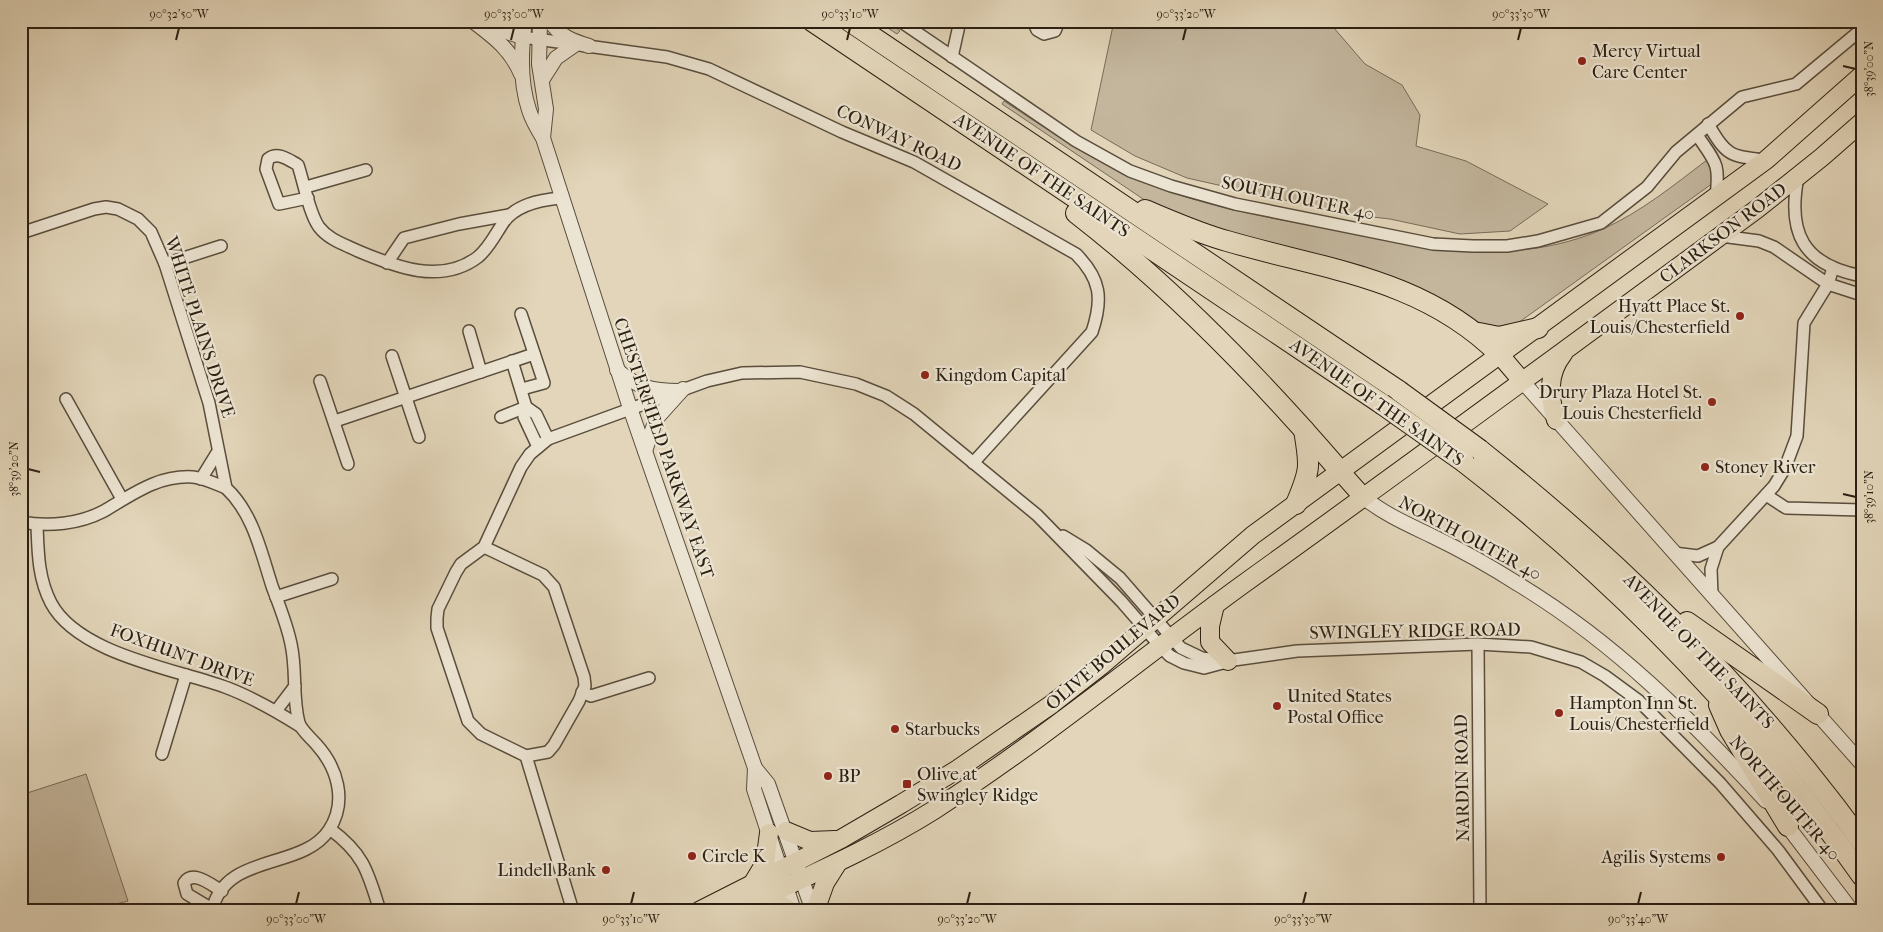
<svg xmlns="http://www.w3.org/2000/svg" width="1883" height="932" viewBox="0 0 1883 932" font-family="'IM FELL French Canon',serif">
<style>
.green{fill:#c3b69d;stroke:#776b58}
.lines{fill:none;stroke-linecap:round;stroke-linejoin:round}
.minor-casing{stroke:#594d3c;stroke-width:14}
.tertiary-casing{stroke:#594d3c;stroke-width:16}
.primary-casing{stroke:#2b2012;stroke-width:20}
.motorway-casing{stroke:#2b2012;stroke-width:22}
.minor{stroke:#ece4d2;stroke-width:11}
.tertiary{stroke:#ece4d2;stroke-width:14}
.primary{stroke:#e2d5b9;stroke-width:18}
.motorway{stroke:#e2d5b9;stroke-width:20}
.motorway-bridge-casing{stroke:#2b2012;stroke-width:22;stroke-linecap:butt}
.motorway-bridge{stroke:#e2d5b9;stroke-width:20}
.ticks{fill:none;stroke:#2b2012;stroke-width:2}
.poi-dot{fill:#8f2418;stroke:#ece4d2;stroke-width:2}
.labels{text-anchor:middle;stroke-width:4.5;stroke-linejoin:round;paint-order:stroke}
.poi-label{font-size:18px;fill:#2b2012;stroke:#ece4d2;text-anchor:start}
.street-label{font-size:18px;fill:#2b2012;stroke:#ece4d2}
.neatline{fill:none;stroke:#2b2012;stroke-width:2}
.ticks-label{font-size:12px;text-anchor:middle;fill:#2b2012}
</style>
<rect width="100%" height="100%" fill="#e2d5b9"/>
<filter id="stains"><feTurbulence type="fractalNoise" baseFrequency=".004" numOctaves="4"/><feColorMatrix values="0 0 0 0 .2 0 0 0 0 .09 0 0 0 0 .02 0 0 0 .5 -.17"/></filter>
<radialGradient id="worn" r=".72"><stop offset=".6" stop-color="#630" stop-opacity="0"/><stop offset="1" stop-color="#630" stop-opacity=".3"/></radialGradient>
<g class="green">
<polygon points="877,21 887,21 900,31 897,34"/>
<polygon points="1114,21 1337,21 1334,28 1365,64 1402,85 1420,115 1416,146 1466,161 1548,204 1510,231 1460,234 1390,219 1347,214 1187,178 1135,156 1091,130"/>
<path d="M 1004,101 C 1050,131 1095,163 1146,183 C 1201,205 1260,216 1319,227 C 1412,245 1511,270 1603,229 C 1641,212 1674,185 1707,160 L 1720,178 L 1511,328 L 1488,328 L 1432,294 L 1363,266 L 1326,256 L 1242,239 L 1146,201 L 1002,104 Z"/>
<polygon points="86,774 128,901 112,905 114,911 21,911 21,795"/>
</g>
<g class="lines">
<g class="minor-casing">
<g id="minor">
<polyline points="900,21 1076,141 1130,171 1171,186 1235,204 1433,244 1473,246 1507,246 1538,241 1601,223 1647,187 1676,152 1742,97 1796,84 1862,29"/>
<polyline points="1033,21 1037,30 1044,34 1055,31 1059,21"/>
<path d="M 522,37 L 667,57 L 709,69 L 842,132 L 914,162 L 1076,254 C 1101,279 1103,299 1092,332 L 973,463"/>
<polyline points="952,57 960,21"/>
<path d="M 1708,124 C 1727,156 1729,156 1766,160"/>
<path d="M 1697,135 C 1716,163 1720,163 1716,197"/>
<path d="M 1798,177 C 1787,233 1803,265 1862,276"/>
<polyline points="306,187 366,170"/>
<path d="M 308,198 L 279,204 L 266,169 L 268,159 C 278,151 289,160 298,165 C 304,183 309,213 319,227 C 329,240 344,244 358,251 C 396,267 441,285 478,257 C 489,248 495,235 503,223 C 515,205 539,200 560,198"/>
<path d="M 21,233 L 94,209 L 106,207 L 118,209 L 138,219 L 151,232 L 165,264 L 209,403 L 226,488 C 253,513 261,552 272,586 C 279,605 287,624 291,644 C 297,670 292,697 299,723 C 302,731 311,738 316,744 C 337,767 348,801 329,830 C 302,871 224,852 212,911"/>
<polyline points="1721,236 1759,241 1774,247 1828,284 1862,295"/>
<polyline points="387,263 404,238 459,224 509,215"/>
<polyline points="165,264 221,246"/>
<polyline points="521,314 544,383 522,389"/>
<polyline points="469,331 481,372"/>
<polyline points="392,356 419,437"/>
<polyline points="512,361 526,407 524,417 538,447"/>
<polyline points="320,381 348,464"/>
<polyline points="66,399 122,499"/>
<polyline points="526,407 536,414 548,439"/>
<polyline points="501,417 526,407"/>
<polyline points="335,421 534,354"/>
<polyline points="201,479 217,453"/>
<polyline points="1766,495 1786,508 1862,510"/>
<path d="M 21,522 C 49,527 79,524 104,511 C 133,494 158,475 193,477 C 204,478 216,484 226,488"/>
<path d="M 37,525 C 38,552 38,578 51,603 C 78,654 175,669 225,687 C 252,697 276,711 300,726"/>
<polyline points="1063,536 1086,550 1120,578 1181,648 1202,658 1224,661"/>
<polyline points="484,547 543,575 554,587 584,677 585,686 579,701 554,745 548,752 526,756"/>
<polyline points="1674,553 1698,556 1718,547 1774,486 1785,468 1797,436 1804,323 1828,284 1833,268"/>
<polyline points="1712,595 1711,569 1718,547"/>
<polyline points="276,597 332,579"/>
<polyline points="1478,644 1480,911"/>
<polyline points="582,692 591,696 649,678"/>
<polyline points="276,711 295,686"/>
<polyline points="162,754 186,675"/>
<path d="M 330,829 C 364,854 368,872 380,911"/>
<path d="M 212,909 L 187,894 L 184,883 C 193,869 211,885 222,891"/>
<polyline points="573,911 526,756 481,734 468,721 437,628 437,618 438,609 456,572 461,564 484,547 521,467 530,454 548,439 707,381 742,373 800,372 856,384 886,396 914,414 1037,515 1121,601 1160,646 1170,656 1184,663 1204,668 1234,660 1297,651 1478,644 1531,647 1581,662 1605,676 1639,701 1720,783 1778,850 1823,911"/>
</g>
</g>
<g class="tertiary-casing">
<g id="tertiary">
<path d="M 525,21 C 521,49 520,83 529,110 C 532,120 538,130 543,138 L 630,408 L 755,768 L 768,784 L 813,911"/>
<polyline points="540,21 539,64 546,109 543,138"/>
<path d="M 550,21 C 559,36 573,41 589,46"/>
<path d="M 474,22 C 494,37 511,50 521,74"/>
<polyline points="483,24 522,37"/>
<polyline points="542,80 556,58 576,44"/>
<path d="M 617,370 C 638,388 652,391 679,391"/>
<polyline points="1522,381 1862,764"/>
<polyline points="645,451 656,419 683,389"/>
<path d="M 1363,497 C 1384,514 1407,524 1432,536 C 1461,550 1490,566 1518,584 C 1617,644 1688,717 1766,801"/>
<polyline points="755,768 754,789 794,911"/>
<polyline points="1782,819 1852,911"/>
</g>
</g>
<g class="primary-casing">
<g id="primary">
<polyline points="1500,355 1522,381"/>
<path d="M 1556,420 C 1549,397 1547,374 1563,354"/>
<polyline points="1340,471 1363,497"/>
<polyline points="1215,605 1210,626 1210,642 1228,661"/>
<polyline points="786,831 810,841 835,840"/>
<polyline points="753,883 765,863 769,833"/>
<polyline points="756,900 778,903 790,911"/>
<polyline points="699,911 841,839 901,804 958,769 1052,704 1102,665 1253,535 1766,160 1862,75"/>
<path d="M 733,911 C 801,879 870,850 934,810 C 1041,741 1139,660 1242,585 C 1415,461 1586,335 1757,209 L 1822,157 L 1862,122"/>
<polyline points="815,911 825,883 837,864"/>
</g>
</g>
<g class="motorway-casing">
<g id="motorway">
<polyline points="812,21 1382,404"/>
<polyline points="849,21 1399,391"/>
<path d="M 1145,210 C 1172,221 1198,233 1227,241 C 1326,270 1423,278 1500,355"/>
<path d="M 1076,213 C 1173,288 1260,378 1340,471"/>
<polyline points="1479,333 1499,337 1538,328"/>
<path d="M 1480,450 C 1625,565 1753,692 1862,842"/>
<path d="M 1464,462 C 1616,580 1751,718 1862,876"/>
<path d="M 1296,504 C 1311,469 1310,466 1304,430"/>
<polyline points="1687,622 1818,714"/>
<polyline points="1719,705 1730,730 1788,826"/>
</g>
</g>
<use href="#minor" class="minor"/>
<use href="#tertiary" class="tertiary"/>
<use href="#primary" class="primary"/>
<use href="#motorway" class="motorway"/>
<g class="motorway-bridge-casing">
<g id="motorway-bridge">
<polyline points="1399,391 1480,450"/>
<polyline points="1382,404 1464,462"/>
</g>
</g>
<use href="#motorway-bridge" class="motorway-bridge"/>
</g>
<path class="ticks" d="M 176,40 L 179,28M 511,40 L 514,28M 847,40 L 850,28M 1183,40 L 1186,28M 1518,40 L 1521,28M 1843,66 L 1856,69M 28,469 L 40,472M 1843,494 L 1856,497M 296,904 L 299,892M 631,904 L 634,892M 967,904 L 970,892M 1303,904 L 1306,892M 1638,904 L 1641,892"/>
<g class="poi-dot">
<circle cx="1582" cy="61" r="5"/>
<circle cx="1740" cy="316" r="5"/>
<circle cx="925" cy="375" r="5"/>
<circle cx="1712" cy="402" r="5"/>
<circle cx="1705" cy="467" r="5"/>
<circle cx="1277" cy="706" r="5"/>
<circle cx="1559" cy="713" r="5"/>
<circle cx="895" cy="729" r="5"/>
<circle cx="828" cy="776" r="5"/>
<rect x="902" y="779" width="10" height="10" rx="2.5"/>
<circle cx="692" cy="856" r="5"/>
<circle cx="1721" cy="857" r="5"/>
<circle cx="606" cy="870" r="5"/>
</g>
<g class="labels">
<g class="poi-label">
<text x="1592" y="57">Mercy Virtual<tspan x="1592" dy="21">Care Center</tspan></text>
<text x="1730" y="312" text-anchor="end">Hyatt Place St.<tspan x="1730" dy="21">Louis/Chesterfield</tspan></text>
<text x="935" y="381">Kingdom Capital</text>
<text x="1702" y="398" text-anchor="end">Drury Plaza Hotel St.<tspan x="1702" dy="21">Louis Chesterfield</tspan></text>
<text x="1715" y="473">Stoney River</text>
<text x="1287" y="702">United States<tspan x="1287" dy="21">Postal Office</tspan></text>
<text x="1569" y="709">Hampton Inn St.<tspan x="1569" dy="21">Louis/Chesterfield</tspan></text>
<text x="905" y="735">Starbucks</text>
<text x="917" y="780">Olive at<tspan x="917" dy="21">Swingley Ridge</tspan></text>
<text x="838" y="782">BP</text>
<text x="702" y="862">Circle K</text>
<text x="1711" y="863" text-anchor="end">Agilis Systems</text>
<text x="596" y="876" text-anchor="end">Lindell Bank</text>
</g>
<g class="street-label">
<text transform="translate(899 138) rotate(25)" y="6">CONWAY ROAD</text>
<text transform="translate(1042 175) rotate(34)" y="6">AVENUE OF THE SAINTS</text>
<text transform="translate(1298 198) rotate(12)" y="6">SOUTH OUTER 40</text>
<text transform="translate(1723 233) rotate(-37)" y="6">CLARKSON ROAD</text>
<text transform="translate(200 327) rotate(72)" y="6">WHITE PLAINS DRIVE</text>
<text transform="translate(1377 402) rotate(35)" y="6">AVENUE OF THE SAINTS</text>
<text transform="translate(664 448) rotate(71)" y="6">CHESTERFIELD PARKWAY EAST</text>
<text transform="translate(1470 538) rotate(28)" y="6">NORTH OUTER 40</text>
<text transform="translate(1415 631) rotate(-1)" y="6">SWINGLEY RIDGE ROAD</text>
<text transform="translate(1699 651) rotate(46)" y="6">AVENUE OF THE SAINTS</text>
<text transform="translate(1113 652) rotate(-40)" y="6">OLIVE BOULEVARD</text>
<text transform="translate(182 655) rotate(20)" y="6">FOXHUNT DRIVE</text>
<text transform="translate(1462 778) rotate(-91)" y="6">NARDIN ROAD</text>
<text transform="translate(1785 798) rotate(49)" y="6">NORTH OUTER 40</text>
</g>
</g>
<rect width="1883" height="932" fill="none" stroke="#e2d5b9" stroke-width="55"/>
<rect x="28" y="28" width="1828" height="876" class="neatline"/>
<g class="ticks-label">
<text x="179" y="18">90°32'50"W</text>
<text x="514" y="18">90°33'00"W</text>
<text x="850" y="18">90°33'10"W</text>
<text x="1186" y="18">90°33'20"W</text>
<text x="1521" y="18">90°33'30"W</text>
<text transform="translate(1869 69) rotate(-90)" y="4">38°39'00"N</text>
<text transform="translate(14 469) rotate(-90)" y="4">38°39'20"N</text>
<text transform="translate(1869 497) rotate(-90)" y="4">38°39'10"N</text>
<text x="296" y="923">90°33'00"W</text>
<text x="631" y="923">90°33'10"W</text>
<text x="967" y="923">90°33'20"W</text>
<text x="1303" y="923">90°33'30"W</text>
<text x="1638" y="923">90°33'40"W</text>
</g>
<rect width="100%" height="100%" filter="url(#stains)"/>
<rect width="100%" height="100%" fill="url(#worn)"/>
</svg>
